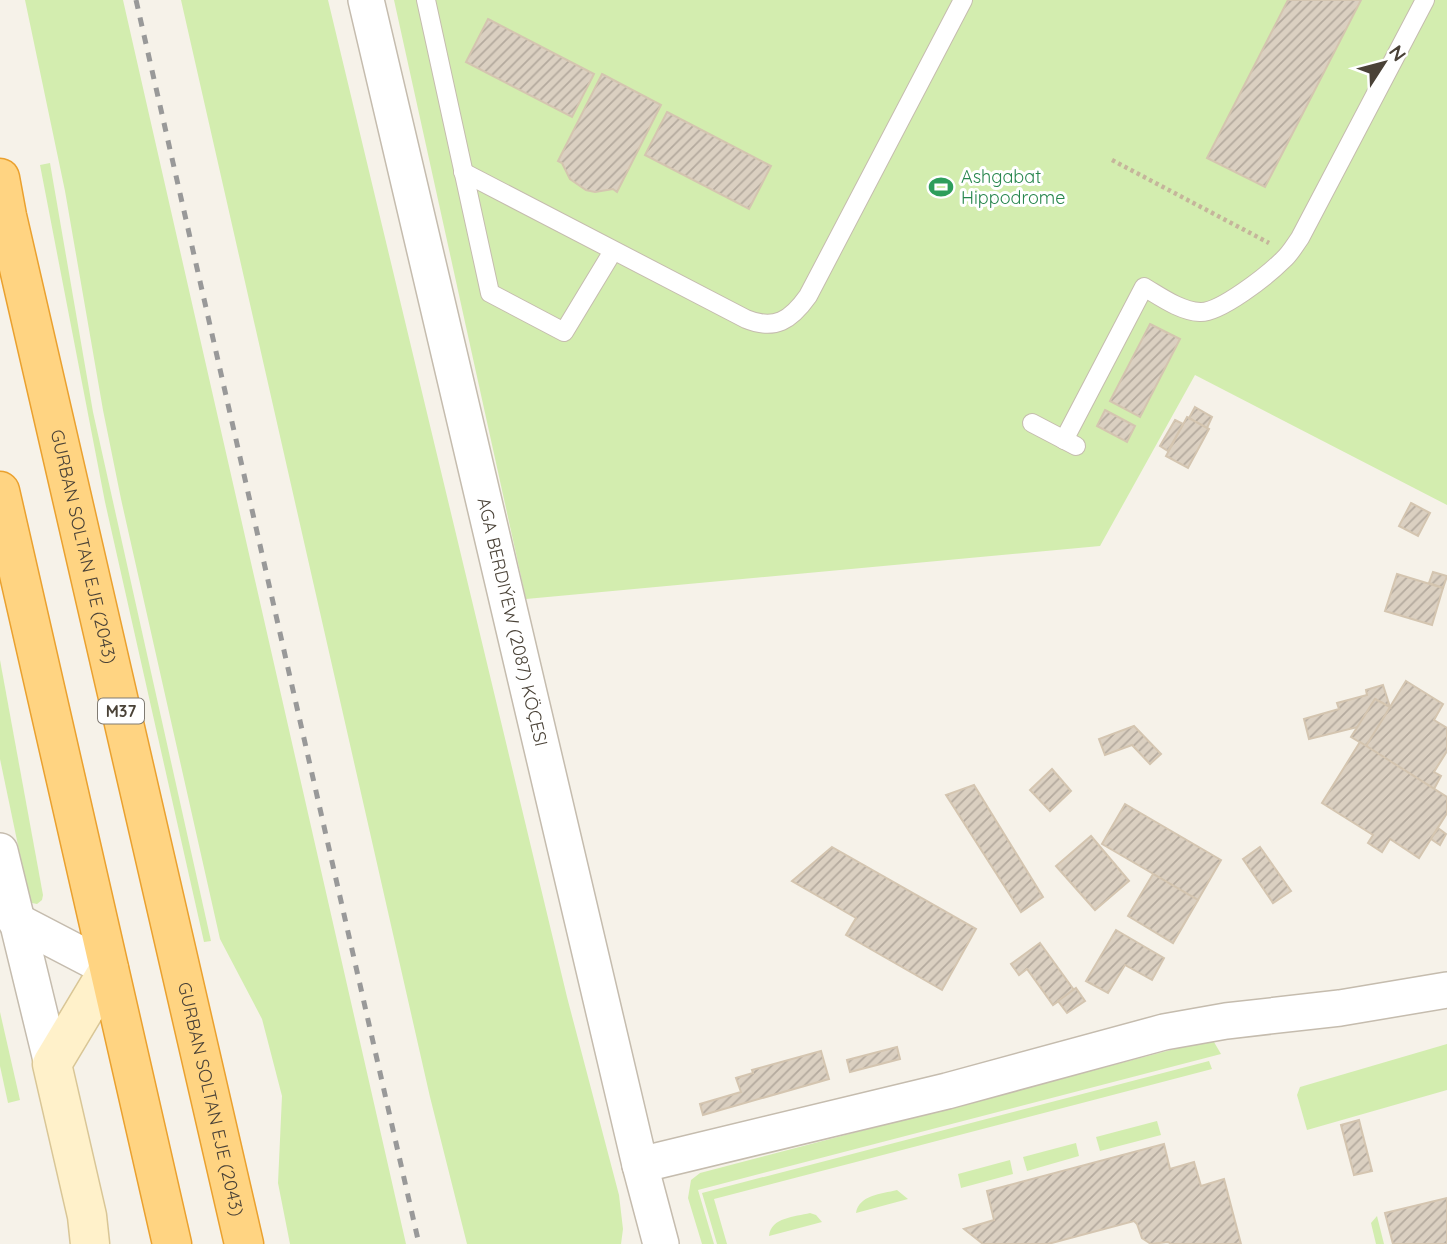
<svg xmlns="http://www.w3.org/2000/svg" width="1447" height="1244" viewBox="0 0 1447 1244" font-family="Quicksand,sans-serif">
<style>
.green{fill:#d3edaf}
.building{fill:url(#building-hatch);stroke:#d4c5b0;stroke-width:2}
.lines{fill:none;stroke-linecap:round;stroke-linejoin:round}
.service-casing{stroke:#c5bcae;stroke-width:20}
.minor-casing{stroke:#c5bcae;stroke-width:38}
.secondary-casing{stroke:#d9c696;stroke-width:41}
.trunk-casing{stroke:#eaa12f;stroke-width:41}
.path{stroke:#c5b59b;stroke-width:4.5;stroke-dasharray:3.5 3.5;stroke-linecap:butt}
.service{stroke:#fff;stroke-width:18}
.minor{stroke:#fff;stroke-width:35}
.secondary{stroke:#fff1ca;stroke-width:38}
.trunk{stroke:#ffd482;stroke-width:38}
.rail{stroke:#999;stroke-width:5;stroke-dasharray:9 9;stroke-linecap:butt}
.labels{text-anchor:middle;stroke-width:6;stroke-linejoin:round;paint-order:stroke}
.shield{fill:#fff;stroke:#807b73;stroke-width:2}
.shield-label{font-size:16px;font-weight:bold;fill:#4a4237}
.leisure-label{font-size:18px;fill:#27864d;stroke:#fff;text-anchor:start}
.street-label{font-size:18px;fill:#4a4237;stroke:#fff}
</style>
<defs>
<pattern id="building-hatch" width="6" height="6" patternUnits="userSpaceOnUse" patternTransform="scale(1.75)"><rect width="6" height="6" fill="#dbd0c1"/><path d="M-1 1l2-2M0 6l6-6M5 7l2-2" fill="none" stroke="#b4aa9e"/></pattern>
</defs>
<rect width="100%" height="100%" fill="#f6f2e9"/>
<g class="green">
<polygon points="25,0 123,0 406,1244 290,1244 278,1183 282,1096 262,1019 220,939 121,499 103,410 65,191"/>
<polygon points="181,0 328,0 567,997 619,1195 623,1229 621,1244 467,1244 430,1097"/>
<polygon points="394,0 1447,0 1447,505 1195,375 1100,546 526,599"/>
<polygon points="50,163 93,412 211,941 204,942 105,502 40,165"/>
<polygon points="0,660 43,895 42,900 37,904 32,903 29,898 0,759"/>
<polygon points="0,1012 20,1100 8,1103 0,1066"/>
<polygon points="1205,1041 1214,1042 1221,1054 698,1190 714,1244 702,1244 688,1198 691,1180 700,1173"/>
<polygon points="1447,1044 1447,1090 1307,1130 1297,1095 1300,1087"/>
<polygon points="1209,1061 1212,1069 714,1199 727,1244 717,1244 702,1193"/>
<polygon points="1157,1121 1161,1135 1100,1151 1096,1137"/>
<polygon points="1076,1143 1079,1156 1027,1171 1023,1157"/>
<polygon points="1010,1160 1013,1174 961,1188 958,1174"/>
<path d="M 897,1190 L 908,1199 L 856,1213 C 859,1195 881,1194 897,1190 Z"/>
<path d="M 810,1213 L 816,1215 L 822,1222 L 769,1236 C 771,1217 795,1217 810,1213 Z"/>
<polygon points="1377,1216 1384,1244 1376,1244 1371,1223"/>
</g>
<g class="building">
<polygon points="1288,0 1361,0 1265,187 1207,158"/>
<polygon points="488,19 594,74 572,117 466,62"/>
<polygon points="602,74 661,105 617,192 613,189 595,192 586,190 570,179 562,163 558,161"/>
<polygon points="667,112 771,166 749,209 645,155"/>
<polygon points="1150,324 1180,339 1140,417 1110,401"/>
<polygon points="1195,407 1212,417 1207,428 1189,418"/>
<polygon points="1105,410 1135,426 1127,442 1097,426"/>
<polygon points="1187,417 1209,429 1188,468 1166,456"/>
<polygon points="1175,420 1183,424 1168,451 1160,446"/>
<polygon points="1411,503 1430,513 1418,536 1399,526"/>
<polygon points="1433,572 1447,576 1443,588 1429,583"/>
<polygon points="1397,574 1443,588 1432,625 1385,611"/>
<polygon points="1406,681 1443,704 1434,720 1447,728 1447,751 1434,772 1441,776 1434,789 1366,746"/>
<polygon points="1383,685 1390,707 1375,699 1358,727 1309,739 1304,719 1339,709 1337,703 1367,695 1366,690"/>
<polygon points="1375,699 1390,707 1366,746 1351,737"/>
<polygon points="1134,726 1161,754 1150,764 1132,745 1105,755 1099,739"/>
<polygon points="1360,742 1447,797 1447,813 1419,858 1390,839 1382,852 1368,843 1373,835 1322,803"/>
<polygon points="1052,769 1071,791 1050,811 1030,790"/>
<polygon points="974,785 1043,897 1021,912 946,795"/>
<polygon points="1125,804 1221,860 1198,900 1102,844"/>
<polygon points="1438,828 1446,834 1440,845 1431,839"/>
<polygon points="1091,836 1129,881 1095,910 1056,866"/>
<polygon points="832,847 976,929 942,990 846,935 856,918 792,881"/>
<polygon points="1260,847 1291,891 1273,903 1243,859"/>
<polygon points="1153,874 1198,900 1173,943 1128,916"/>
<polygon points="1116,930 1164,958 1152,980 1125,965 1108,993 1086,981"/>
<polygon points="1040,943 1074,990 1053,1005 1027,969 1019,975 1011,964"/>
<polygon points="1076,988 1085,1001 1067,1013 1058,1001"/>
<polygon points="897,1047 900,1059 850,1072 847,1060"/>
<polygon points="821,1051 829,1079 703,1115 700,1104 741,1092 736,1078 753,1073 752,1070"/>
<polygon points="1359,1120 1372,1171 1354,1175 1341,1125"/>
<polygon points="1164,1144 1170,1169 1194,1162 1201,1186 1224,1179 1241,1244 1171,1244 1168,1242 1151,1244 1142,1238 1137,1224 1134,1221 1048,1244 983,1244 964,1229 994,1220 987,1191"/>
<polygon points="1447,1198 1447,1244 1393,1244 1385,1213"/>
</g>
<g class="lines">
<g class="service-casing">
<g id="service">
<polyline points="426,0 490,293 564,332 613,251"/>
<path d="M 463,172 L 746,319 C 775,331 791,320 808,296 L 963,0"/>
<polyline points="1032,423 1076,446"/>
<path d="M 1064,440 L 1144,287 C 1161,297 1180,311 1200,312 C 1220,313 1268,275 1283,260 C 1290,254 1295,245 1300,238 L 1425,0"/>
</g>
</g>
<g class="minor-casing">
<g id="minor">
<path id="s1" d="M 366,0 L 640,1165 L 661,1244"/>
<polyline points="0,851 52,1064"/>
<polyline points="15,920 109,969"/>
<polyline points="640,1165 947,1091 1164,1032 1226,1021 1340,1008 1447,990"/>
</g>
</g>
<g class="secondary-casing">
<polyline id="secondary" points="90,1244 87,1216 52,1064 109,969"/>
</g>
<g class="trunk-casing">
<g id="trunk">
<path id="s2" d="M 0,178 L 7,216 L 244,1244"/>
<polyline points="0,491 172,1244"/>
</g>
</g>
<polyline class="path" points="1112,160 1269,243"/>
<use href="#service" class="service"/>
<use href="#minor" class="minor"/>
<use href="#secondary" class="secondary"/>
<use href="#trunk" class="trunk"/>
<polyline class="rail" points="136,0 419,1244"/>
</g>
<defs>
<g id="stadium-bare" transform="scale(1.89)"><path d="M0-5a6.5 5 0 1 0 0 10a6.5 5 0 1 0 0-10ZM-3.5-1.8h7v3.6h-7Z" fill="#2e9e5b" stroke="#fff" stroke-width="2.5" paint-order="stroke"/></g>
</defs>
<g fill-rule="evenodd">
<use href="#stadium-bare" x="941" y="187"/>
</g>
<g class="labels">
<rect class="shield" x="98" y="698.5" width="46" height="25" rx="5"/>
<g class="shield-label">
<text x="121" y="717">M37</text>
</g>
<g class="leisure-label">
<text x="961" y="183">Ashgabat<tspan x="961" dy="21">Hippodrome</tspan></text>
</g>
<g class="street-label">
<text dy="6" stroke="none"><textPath href="#s2" startOffset="378">GURBAN SOLTAN EJE (2043)</textPath></text>
<text dy="6" stroke="none"><textPath href="#s1" startOffset="639">AGA BERDIÝEW (2087) KÖÇESI</textPath></text>
<text dy="6" stroke="none"><textPath href="#s2" startOffset="945">GURBAN SOLTAN EJE (2043)</textPath></text>
</g>
</g>
<g transform="translate(1384 63) rotate(54)" stroke="#ffffff" stroke-width="5" paint-order="stroke">
<path d="M0-5L12 26L0 18L-12 26Z" fill="#4a4237"/>
<text y="-10" font-size="19" font-weight="bold" text-anchor="middle" fill="#4a4237">N</text>
</g>
</svg>
